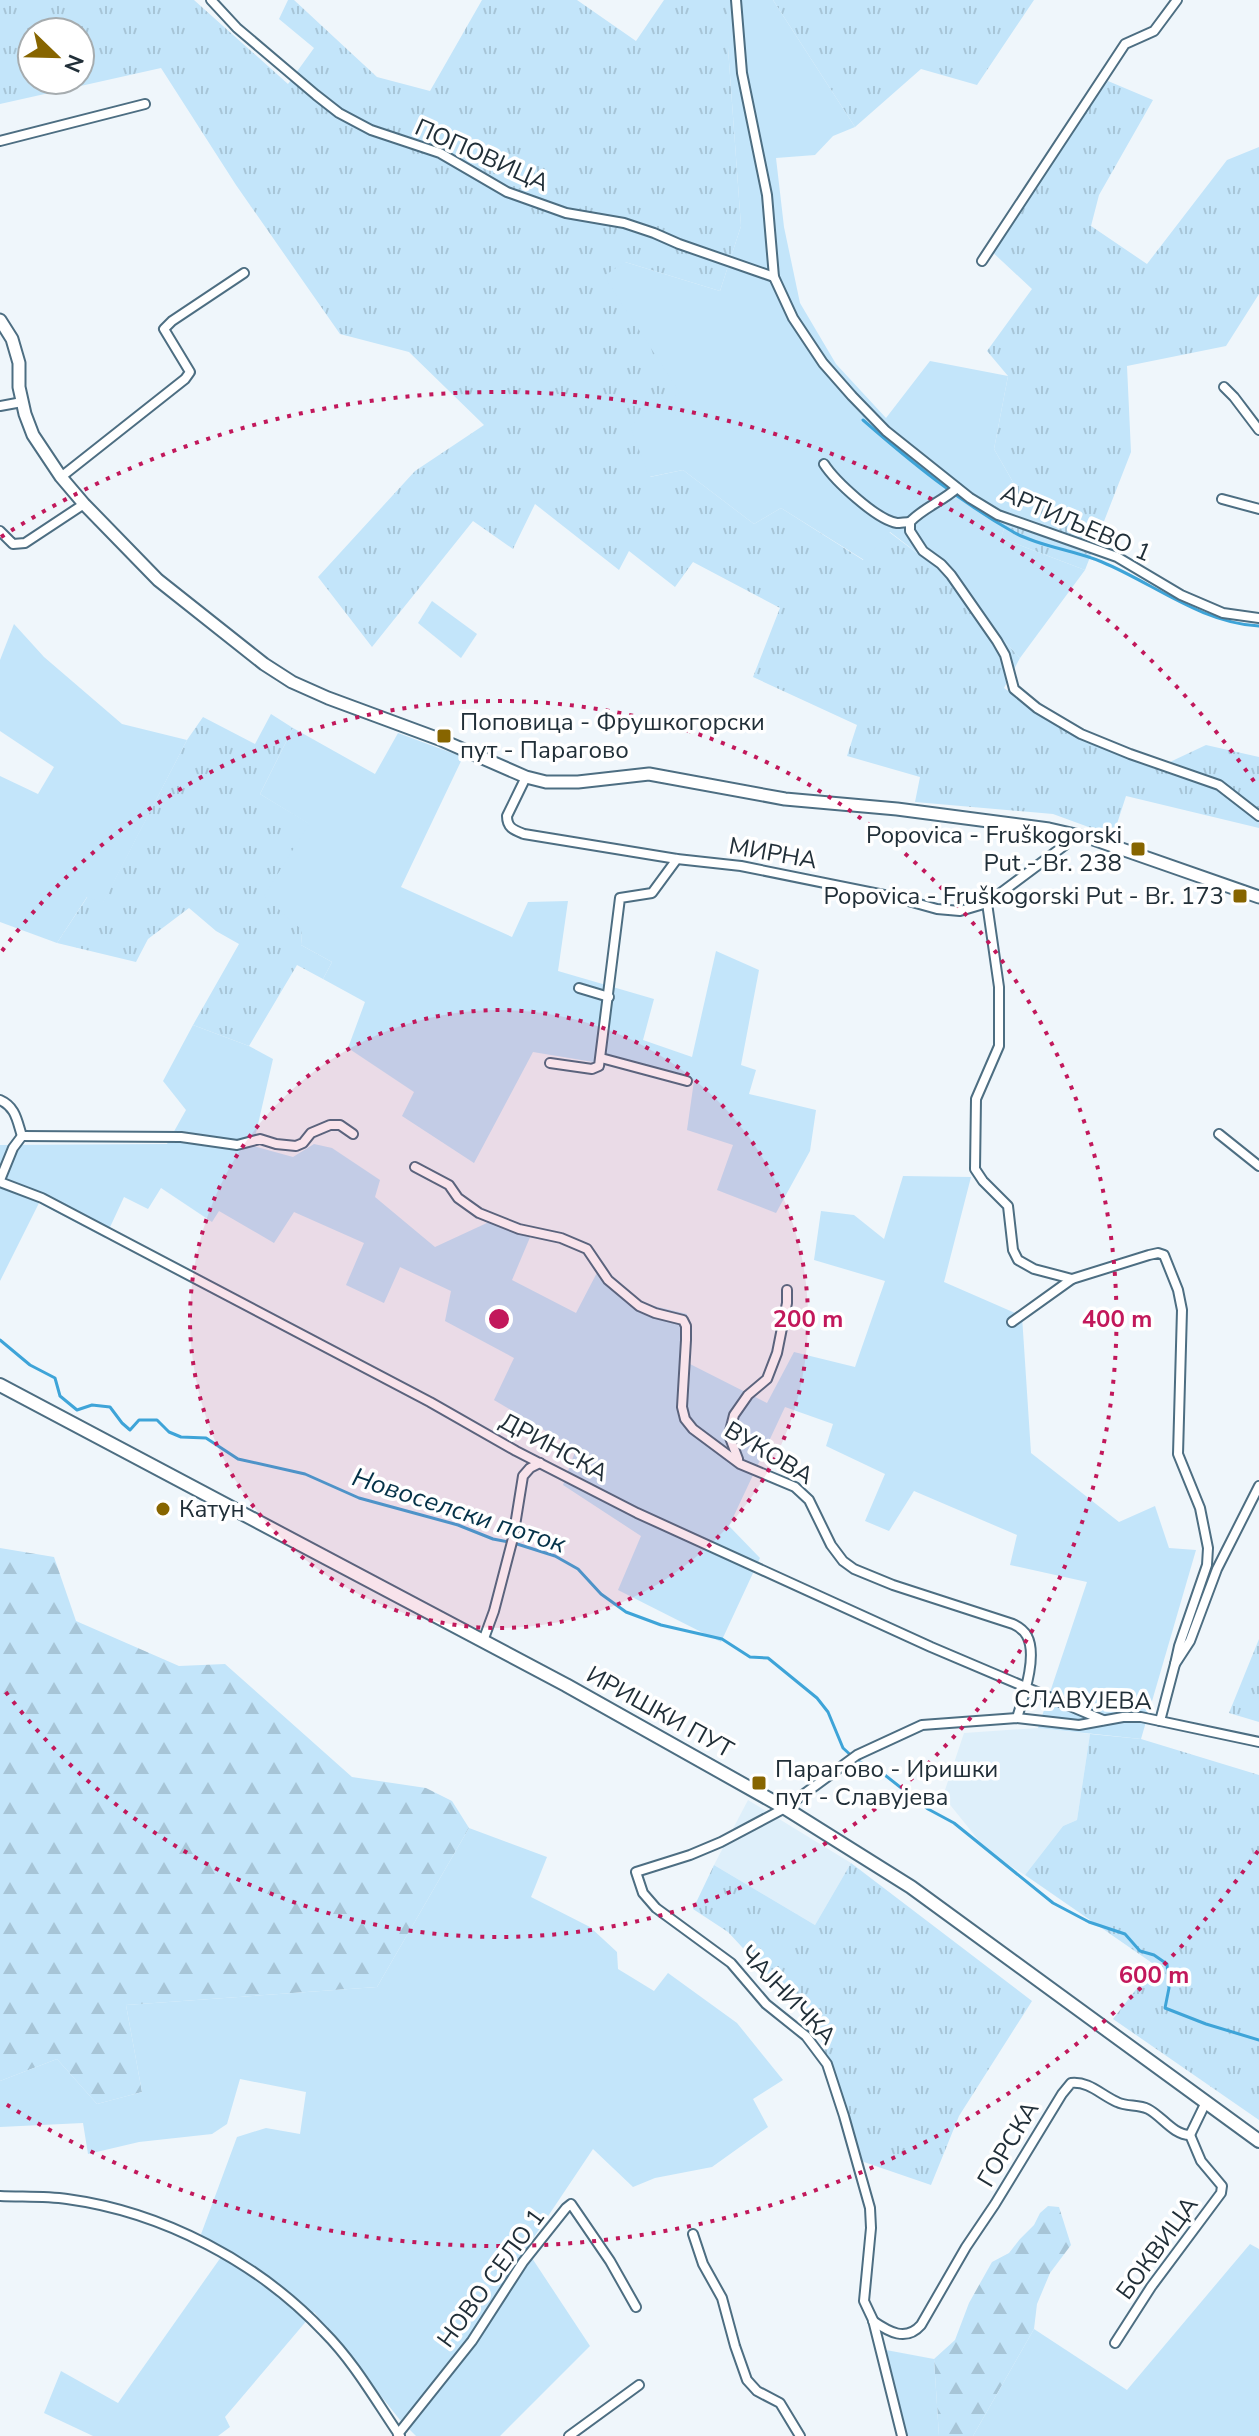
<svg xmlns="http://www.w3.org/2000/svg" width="1259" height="2436" viewBox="0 0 1259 2436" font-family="'Nunito Sans',sans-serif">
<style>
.built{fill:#deeffa}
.grass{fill:url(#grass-tufts);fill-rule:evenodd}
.forest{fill:url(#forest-firs)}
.green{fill:#c3e5fa}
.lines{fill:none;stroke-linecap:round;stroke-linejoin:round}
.stream{stroke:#3ea4d8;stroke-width:3}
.street-casing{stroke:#4d6e82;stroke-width:12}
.secondary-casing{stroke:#4d6e82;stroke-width:15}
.primary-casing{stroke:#4d6e82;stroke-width:16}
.street{stroke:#fff;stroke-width:8}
.secondary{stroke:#fff;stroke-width:11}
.primary{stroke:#fff;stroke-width:12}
.ring{fill:none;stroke:#c2185b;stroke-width:4;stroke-dasharray:4 8}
.poi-dot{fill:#876500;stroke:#fff;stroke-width:3}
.labels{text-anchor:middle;stroke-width:7;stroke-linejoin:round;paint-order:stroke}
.street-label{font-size:24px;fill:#212f38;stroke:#fff}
.poi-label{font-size:24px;fill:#212f38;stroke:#fff;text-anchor:start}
.water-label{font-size:26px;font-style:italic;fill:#043248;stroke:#fff}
.centre{fill:#c2185b;stroke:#fff;stroke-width:4}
.ring-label{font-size:24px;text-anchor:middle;font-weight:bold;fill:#c2185b;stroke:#fff;stroke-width:7;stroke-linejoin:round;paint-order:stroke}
</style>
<defs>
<pattern id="grass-tufts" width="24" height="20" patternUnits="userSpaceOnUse" patternTransform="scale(2)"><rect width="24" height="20" fill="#c3e5fa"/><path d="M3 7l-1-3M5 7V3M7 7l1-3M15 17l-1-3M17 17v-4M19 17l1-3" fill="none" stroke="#a7c5d7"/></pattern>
<pattern id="forest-firs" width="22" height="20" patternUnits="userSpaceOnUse" patternTransform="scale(2)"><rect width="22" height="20" fill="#c3e5fa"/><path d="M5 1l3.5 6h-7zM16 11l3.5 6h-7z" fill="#a7c5d7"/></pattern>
</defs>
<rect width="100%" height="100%" fill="#eff6fb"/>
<g class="built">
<polygon points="1038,1728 1090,1734 1077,1820 1063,1826 1025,1875 988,1852 943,1796 964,1733"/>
<polygon points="748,1800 851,1863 815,1925 714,1865"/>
</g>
<g class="grass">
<path d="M 0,0 L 194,0 L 288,84 L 314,48 L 279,19 L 288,0 L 294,0 L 377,77 L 430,91 L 482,0 L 577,0 L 636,41 L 664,0 L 728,0 L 728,48 L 741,226 L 720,291 L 625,262 L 681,393 L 650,477 L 683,470 L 754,524 L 781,508 L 863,560 L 889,532 L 937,568 L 1020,658 L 1004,688 L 1070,734 L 1155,769 L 1206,745 L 1259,757 L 1259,828 L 1126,796 L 1114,833 L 1094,829 L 1053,814 L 915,802 L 920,777 L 847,756 L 857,725 L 753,677 L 780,608 L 693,562 L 675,587 L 629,551 L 619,570 L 535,504 L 513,549 L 473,521 L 372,647 L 318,577 L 415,471 L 484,425 L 409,352 L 340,334 L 236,185 L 161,68 L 0,104 ZM 32,32 L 80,32 L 80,80 L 32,80 Z"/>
<polygon points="773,0 1034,0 977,85 921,69 855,127"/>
<polygon points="1108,81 1153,100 1099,195 1091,226 1147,264 1227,160 1259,147 1259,294 1226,346 1127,366 1131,452 1085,570 1001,538 1017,489 994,449 1008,376 987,351 1032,289 988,248"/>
<polygon points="271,714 293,728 260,794 310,824 301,945 332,962 323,979 297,965 249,1046 193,1025 239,944 216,931 189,908 148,939 136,962 57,943 88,896 103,902 187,740 203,717 255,744"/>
<polygon points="1259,1639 1259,1722 1229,1713"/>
<polygon points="1090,1734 1141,1739 1259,1775 1259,2120 1113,2019 1155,1965 1025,1875 1063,1826 1077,1820"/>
<polygon points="851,1863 1032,2001 959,2116 931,2185 861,2161 817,2028 728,1932 693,1909 714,1865 815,1925"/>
</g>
<g class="forest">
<polygon points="0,1548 54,1557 76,1621 179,1666 225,1664 352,1777 426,1788 452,1801 469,1828 377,1987 126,2005 142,2092 97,2104 57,2059 0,2081"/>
<polygon points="1048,2206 1059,2207 1071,2245 1050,2273 1037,2304 1034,2329 973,2436 939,2436 934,2359 955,2340 969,2303 992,2262 1009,2253 1020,2239 1034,2225 1040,2213"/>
</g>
<g class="green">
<polygon points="728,0 773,0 855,127 833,136 815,155 776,158 784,227 800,303 836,364 886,418 930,361 1008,376 994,449 1017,489 1001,538 1085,570 1020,658 937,568 890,532 864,560 781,508 754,524 683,470 649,477 630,425 680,393 604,276 625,262 720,291 741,226 728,48"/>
<polygon points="432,601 477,634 461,658 418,623"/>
<polygon points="14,624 44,657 122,724 187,740 103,903 87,897 57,943 0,922 0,776 38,794 54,767 0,731 0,660"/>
<polygon points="293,728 375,774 398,733 463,757 401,887 512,937 528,902 568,901 558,971 654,999 643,1040 692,1057 716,951 759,970 741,1065 756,1070 749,1094 816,1110 810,1151 776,1213 717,1190 733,1145 687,1130 694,1081 606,1054 605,1064 533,1052 474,1163 402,1116 414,1092 348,1048 365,1002 323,979 332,962 301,945 302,930 264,896 309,824 260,794"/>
<polygon points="193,1025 249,1046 273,1059 253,1146 293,1157 314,1144 332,1148 380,1180 375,1197 435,1247 489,1222 531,1235 512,1280 576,1313 601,1265 641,1303 687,1314 686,1362 767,1403 794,1352 855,1367 885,1281 814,1260 821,1211 854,1215 884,1239 903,1176 971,1177 944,1282 1022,1316 1031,1453 1119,1522 1155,1506 1169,1548 1196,1550 1141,1739 1038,1728 1087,1582 1010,1565 1017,1535 914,1491 889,1531 865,1521 885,1474 826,1446 833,1424 785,1407 729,1526 760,1558 721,1642 618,1590 641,1536 563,1485 576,1449 494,1400 514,1358 445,1321 451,1291 400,1267 384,1303 346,1285 364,1243 294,1212 274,1243 219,1211 212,1222 161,1188 148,1209 124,1197 105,1238 39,1203 0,1281 0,1145 167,1144 186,1110 163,1081"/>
<polygon points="469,1828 547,1857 531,1897 590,1927 617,1952 618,1969 654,1991 668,1973 737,2023 783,2080 753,2099 768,2127 712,2167 655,2178 633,2187 593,2149 526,2249 590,2346 500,2436 416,2436 400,2420 314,2312 225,2417 230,2427 218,2436 93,2436 44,2413 61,2371 118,2403 226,2250 200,2237 237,2137 266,2128 300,2134 306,2092 240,2079 227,2124 212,2134 139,2142 88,2154 83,2123 0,2127 0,2081 57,2059 97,2104 142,2092 126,2005 377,1987"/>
<polygon points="1250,2244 1259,2249 1259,2436 973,2436 1034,2329 1127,2390"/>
<polygon points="886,2350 934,2359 939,2436 904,2436"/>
</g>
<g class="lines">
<g class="stream">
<path d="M 863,420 C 910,461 960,502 1015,533 C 1041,547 1074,550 1102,562 C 1153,583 1201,623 1259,626"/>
<polyline points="0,1340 30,1365 55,1378 60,1396 77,1410 92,1405 110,1407 122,1423 130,1430 139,1420 157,1420 169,1432 181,1437 206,1438 238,1459 305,1474 359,1498 458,1525 493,1539 514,1543 555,1556 578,1569 601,1594 626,1612 661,1625 722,1639 750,1657 768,1658 817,1698 828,1712 843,1748 856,1760 881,1772 928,1809 954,1823 1053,1903 1089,1922 1125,1934 1140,1951 1154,1955 1167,1964 1169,1988 1165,2008 1206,2024 1259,2040"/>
</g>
<g class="street-casing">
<g id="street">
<polyline points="211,0 237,28 316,95 339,113 371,130 440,153 507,192 566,213 624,223 654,233 679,244 774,277"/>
<polyline points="736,0 742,73 767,195 774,277 793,318 823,363 852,396 886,431 970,498 998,515 1117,557 1181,595 1223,613 1259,618"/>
<polyline points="0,141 145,104"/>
<polyline points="982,261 1125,44 1154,31 1177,0"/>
<polyline points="1224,387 1234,397 1259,430"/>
<polyline points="0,406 22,402"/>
<path d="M 824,464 C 835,481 877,520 897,523 C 900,523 907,522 910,522"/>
<polyline points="61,477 185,379 190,372 164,329 172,321 244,273"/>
<polyline points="1222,499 1259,509"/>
<polyline points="910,522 910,531 923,551 941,564 951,575 997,641 1005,655 1014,689 1037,708 1081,734 1130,754 1219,785 1259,816"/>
<path d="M 910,522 C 923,508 943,501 957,488"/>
<polyline points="0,531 13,544 25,543 84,504"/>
<path d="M 526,777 L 507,816 C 507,828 514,830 524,834 L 677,859 L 741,866 L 894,897 L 937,909 L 960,911 L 987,903 L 1065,845 L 1072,833"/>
<polyline points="987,903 999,987 999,1046 976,1099 975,1169 983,1181 1008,1206 1013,1250 1018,1260 1034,1269 1072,1279"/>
<polyline points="579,988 609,997"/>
<polyline points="601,1058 687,1081"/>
<polyline points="550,1063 592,1069 599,1066 620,898 652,893 677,859"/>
<path d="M 0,1100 C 16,1107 17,1121 22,1136"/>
<polyline points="1219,1134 1259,1166"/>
<polyline points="22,1136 181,1137 237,1145 260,1139 276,1144 296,1146 303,1143 311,1133 330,1125 340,1125 353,1134"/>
<path d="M 415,1167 L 449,1185 L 458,1198 L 479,1213 L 519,1229 L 561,1238 L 587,1249 L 608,1280 L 639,1306 L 655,1313 L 683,1320 L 686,1326 L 686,1340 L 682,1407 L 685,1419 L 693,1429 L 740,1464 L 795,1487 L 809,1500 L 831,1545 L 843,1561 L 854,1569 L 893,1585 L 1013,1624 C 1019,1627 1024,1630 1027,1636 C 1038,1656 1023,1698 1017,1718"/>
<polyline points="0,1180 13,1148 22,1136"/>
<polyline points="0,1182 42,1198 430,1402 516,1451 637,1513 931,1647 1103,1720"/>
<polyline points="1012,1322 1072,1279 1149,1255 1158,1253 1164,1255 1178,1290 1182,1310 1178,1454 1200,1508 1208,1548 1207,1565 1179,1646 1175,1664"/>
<polyline points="738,1459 729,1435 734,1415 748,1395 767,1379 777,1353 787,1303 787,1290"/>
<polyline points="483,1641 494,1611 513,1538 523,1476 530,1468 540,1463"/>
<polyline points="1160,1721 1175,1664 1190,1641 1217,1569 1259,1486"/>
<path d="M 0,2196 C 22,2197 46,2196 67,2199 C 163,2212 258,2262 324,2332 C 354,2362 376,2401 400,2436"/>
<polyline points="693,2234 703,2264 722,2298 735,2346 747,2380 757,2391 780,2403 800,2436"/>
<path d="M 873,2321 C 889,2332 906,2342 921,2325 L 966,2247 L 995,2204 L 1062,2094 L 1071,2083 C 1089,2081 1101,2095 1117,2102 C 1127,2107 1138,2104 1148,2109 C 1162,2116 1173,2135 1190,2135 L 1206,2102"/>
<polyline points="1115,2343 1151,2287 1221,2193 1222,2186 1201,2161 1190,2135"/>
<polyline points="398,2434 472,2341 523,2262 566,2208 571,2204 610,2261 636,2307"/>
<polyline points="569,2436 639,2385"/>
<polyline points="902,2436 873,2320 864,2301 871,2228 870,2208 844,2116 827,2064 806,2036 766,2004 731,1963 656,1908 643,1893 636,1872 690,1855 721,1842 785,1808 857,1755 922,1725 1017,1718 1079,1725 1123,1717 1141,1717 1259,1742"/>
</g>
</g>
<g class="secondary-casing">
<polyline id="secondary" points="0,320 12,339 19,363 19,387 25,414 33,435 61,477 84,504 158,580 264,664 292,682 328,698 439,739 526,777 546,782 578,782 649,774 785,799 897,809 1049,829 1093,839 1259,897"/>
</g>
<g class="primary-casing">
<polyline id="primary" points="0,1385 566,1685 785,1808 911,1887 1259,2141"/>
</g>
<use href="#street" class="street"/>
<use href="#secondary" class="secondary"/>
<use href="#primary" class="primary"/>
</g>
<circle cx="499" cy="1319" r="309" fill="#c2185b" fill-opacity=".12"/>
<g class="ring">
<circle cx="499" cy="1319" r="309"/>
<path d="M2 951A618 618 0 1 1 2 1687"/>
<path d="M1258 1851A927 927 0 0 1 1 2101M1 537A927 927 0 0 1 1258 787"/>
</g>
<g class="poi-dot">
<rect x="436" y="728" width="16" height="16" rx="4"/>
<rect x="1130" y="841" width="16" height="16" rx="4"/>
<rect x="1232" y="888" width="16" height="16" rx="4"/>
<circle cx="163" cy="1509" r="8"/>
<rect x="751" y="1775" width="16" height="16" rx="4"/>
</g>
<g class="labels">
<g class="street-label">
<text transform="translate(482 155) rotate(24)" y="8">ПОПОВИЦА</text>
<text transform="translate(1076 523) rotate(23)" y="8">АРТИЉЕВО 1</text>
<text transform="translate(773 853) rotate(10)" y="8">МИРНА</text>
<text transform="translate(554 1447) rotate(28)" y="8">ДРИНСКА</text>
<text transform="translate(769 1453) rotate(31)" y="8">ВУКОВА</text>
<text transform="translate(1083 1700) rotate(1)" y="8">СЛАВУЈЕВА</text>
<text transform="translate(660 1712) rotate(29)" y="8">ИРИШКИ ПУТ</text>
<text transform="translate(788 1995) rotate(46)" y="8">ЧАЈНИЧКА</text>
<text transform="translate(1008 2144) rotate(-59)" y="8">ГОРСКА</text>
<text transform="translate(1157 2248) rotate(-54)" y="8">БОКВИЦА</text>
<text transform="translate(491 2278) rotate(-54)" y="8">НОВО СЕЛО 1</text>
</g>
<g class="poi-label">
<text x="460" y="730">Поповица - Фрушкогорски<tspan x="460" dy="28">пут - Парагово</tspan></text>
<text x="1122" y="843" text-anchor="end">Popovica - Fruškogorski<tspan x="1122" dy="28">Put - Br. 238</tspan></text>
<text x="1224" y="904" text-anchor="end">Popovica - Fruškogorski Put - Br. 173</text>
<text x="179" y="1517">Катун</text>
<text x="775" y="1777">Парагово - Иришки<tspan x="775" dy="28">пут - Славујева</tspan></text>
</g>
<g class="water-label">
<text transform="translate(459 1510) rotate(18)" y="9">Новоселски поток</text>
</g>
</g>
<circle cx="499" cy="1319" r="12" class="centre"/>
<g class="ring-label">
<text x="808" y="1327">200 m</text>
<text x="1117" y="1327">400 m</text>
<text x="1154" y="1983">600 m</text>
</g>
<g transform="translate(56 56) rotate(113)"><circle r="38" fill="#ffffff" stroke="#a6acaf" stroke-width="2"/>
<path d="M0-6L14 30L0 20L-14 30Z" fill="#876500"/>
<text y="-12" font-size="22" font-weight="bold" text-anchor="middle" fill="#212f38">N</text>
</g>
</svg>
